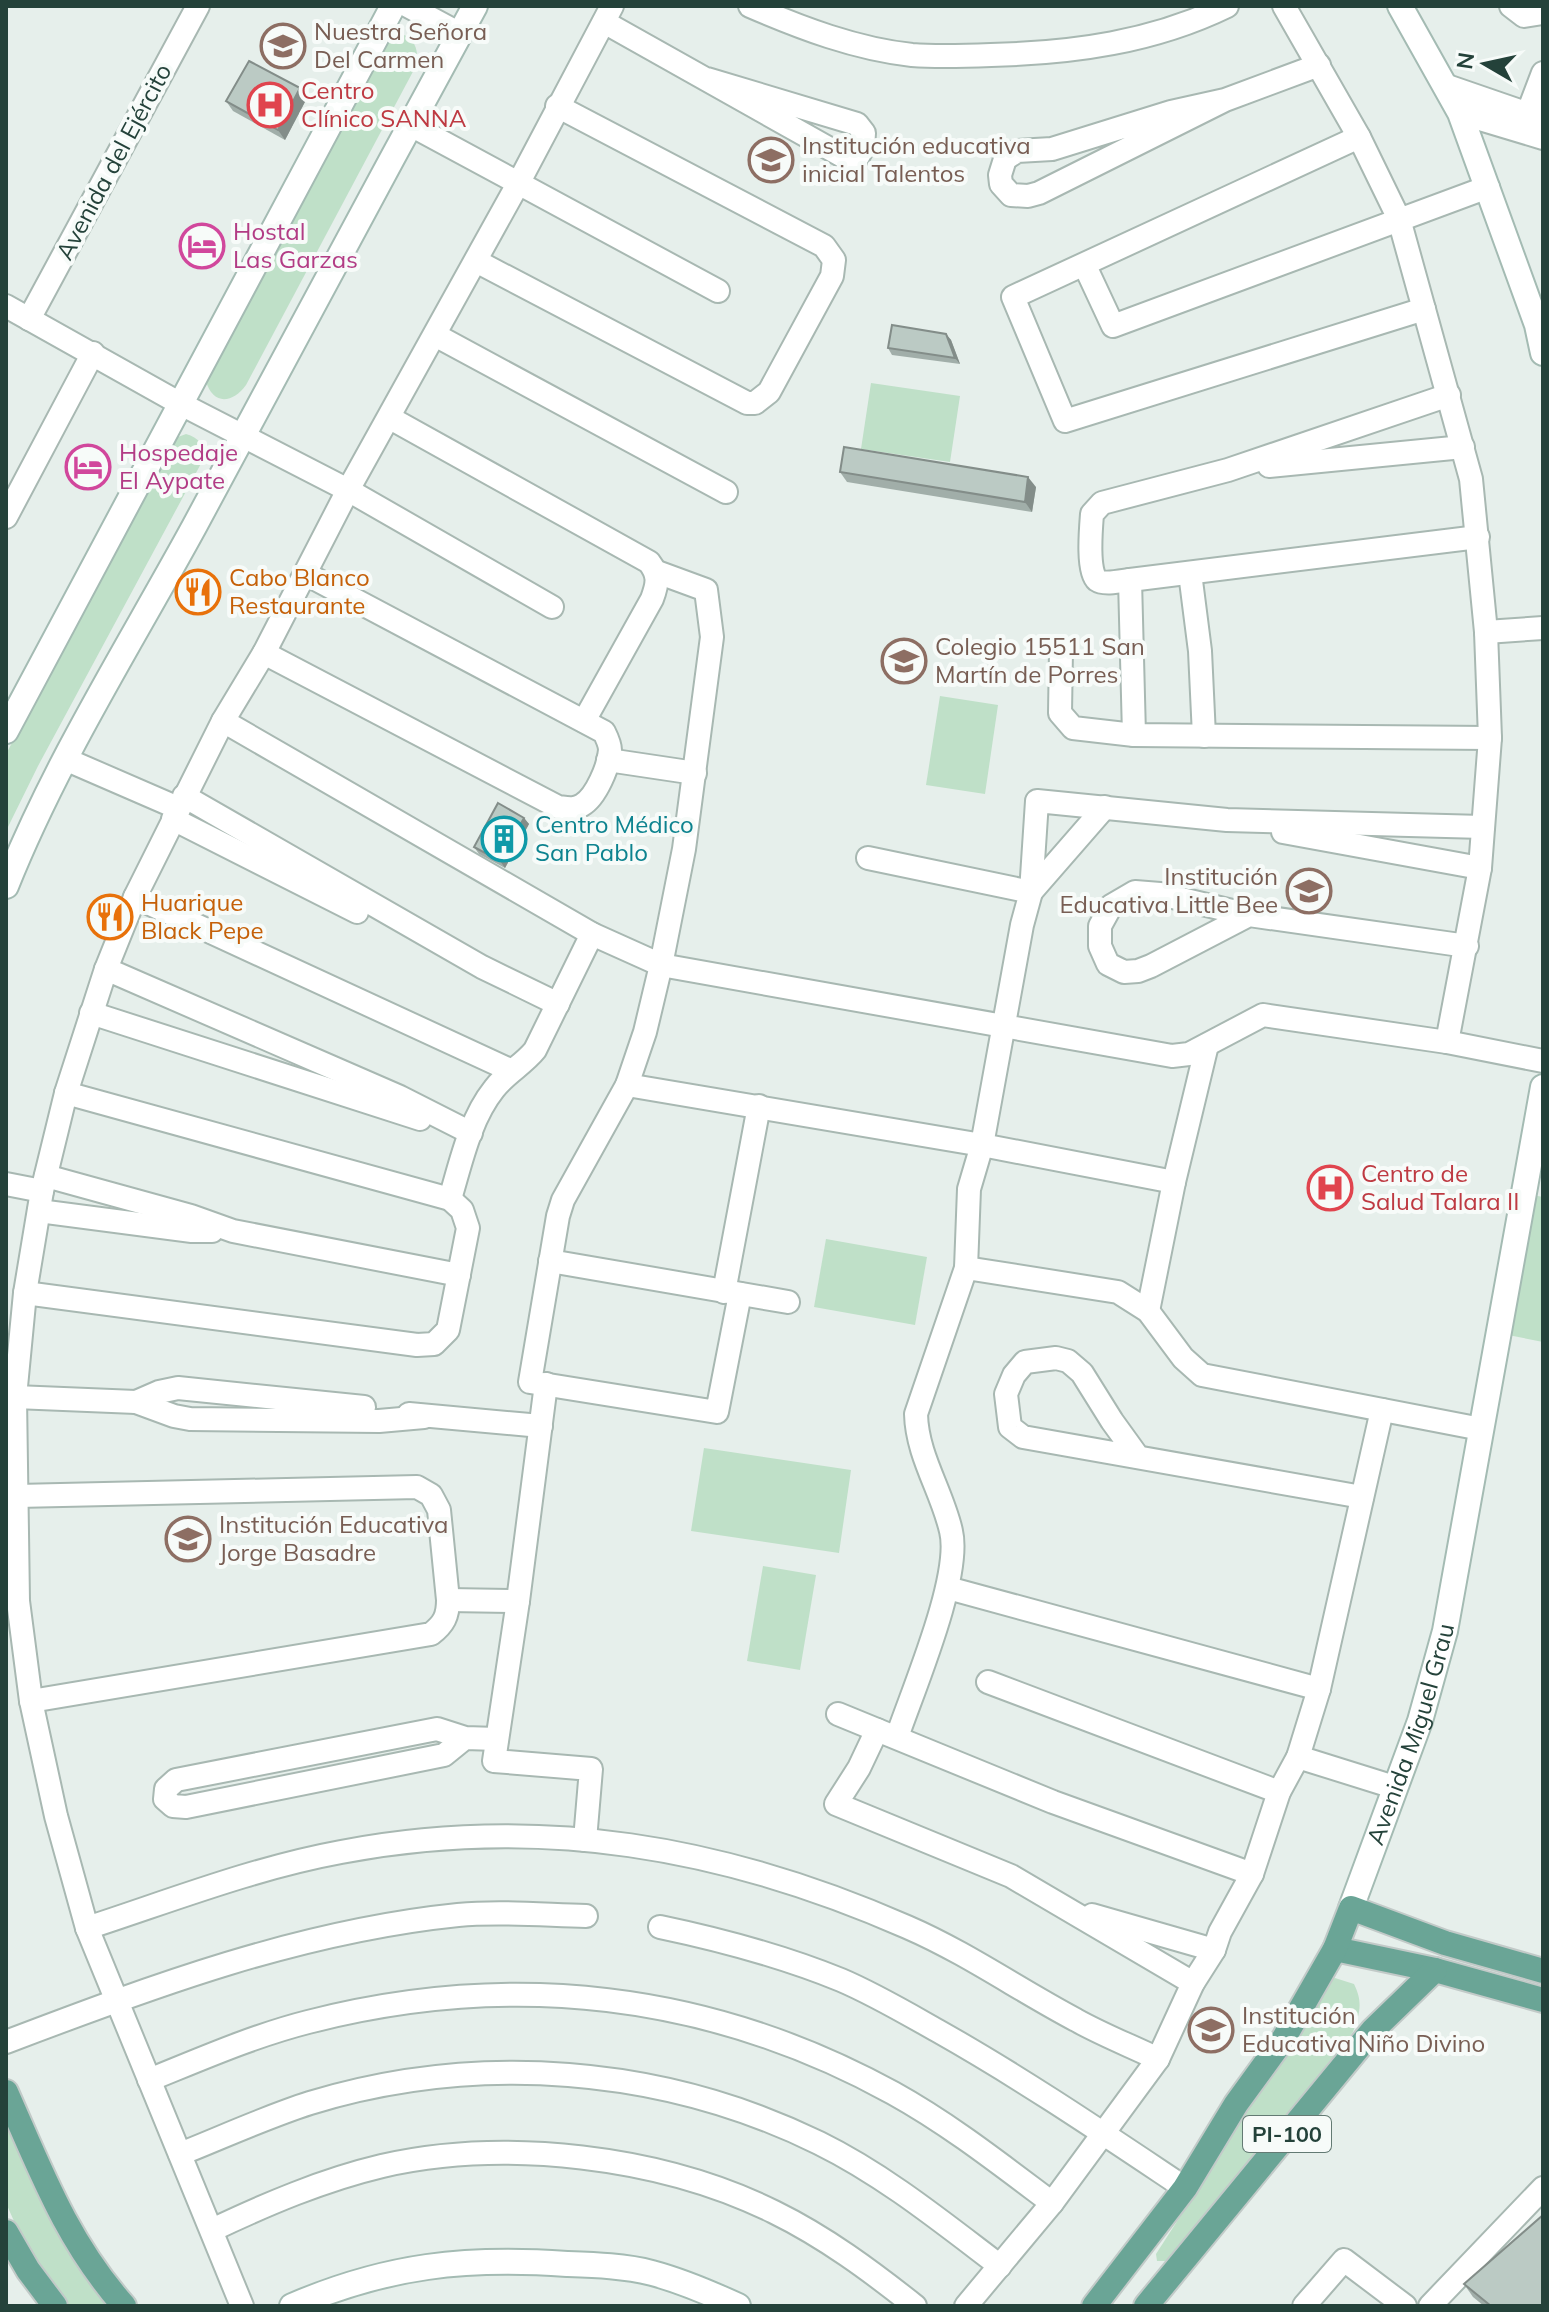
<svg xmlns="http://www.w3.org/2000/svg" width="1549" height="2312" viewBox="0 0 1549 2312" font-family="Mulish,sans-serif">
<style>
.green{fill:#bfe0c8}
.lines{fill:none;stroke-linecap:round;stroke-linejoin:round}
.street-casing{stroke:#a8b8b2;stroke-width:26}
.secondary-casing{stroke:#a4bbb3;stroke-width:28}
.primary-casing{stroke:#c2cac8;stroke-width:28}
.street{stroke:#fff;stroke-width:22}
.secondary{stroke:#fff;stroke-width:24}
.primary{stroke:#6aa596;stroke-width:24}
.wall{fill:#a1aea9}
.shaded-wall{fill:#838d89}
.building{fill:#bbcac4;stroke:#838d89;stroke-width:2}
.labels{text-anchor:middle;stroke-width:8;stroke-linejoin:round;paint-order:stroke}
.shield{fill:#f7fbf9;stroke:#637a73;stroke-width:2}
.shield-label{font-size:22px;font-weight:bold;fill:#24423a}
.education-label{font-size:24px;fill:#785e54;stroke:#f7fbf9;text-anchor:start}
.health-label{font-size:24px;fill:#be3a42;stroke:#f7fbf9;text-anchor:start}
.street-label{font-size:24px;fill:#24423a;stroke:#f7fbf9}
.hotel-label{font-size:24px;fill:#b23c85;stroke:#f7fbf9;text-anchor:start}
.food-label{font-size:24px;fill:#c56008;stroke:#f7fbf9;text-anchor:start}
.culture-label{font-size:24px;fill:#0d838f;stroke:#f7fbf9;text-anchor:start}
</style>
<rect width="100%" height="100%" fill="#e6efeb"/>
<g class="green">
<path d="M 402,34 C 416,40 418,50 417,64 L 246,385 C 233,403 213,406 206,381 L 384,40 Z"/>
<polygon points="871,383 960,396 950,462 861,449"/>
<path d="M 186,434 C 199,438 204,444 204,458 L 38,766 L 6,831 L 6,754 L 172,445 L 178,437 Z"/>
<polygon points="940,696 998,705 985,794 926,785"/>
<polygon points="1523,1193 1543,1197 1543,1342 1488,1331"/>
<polygon points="826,1239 927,1257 915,1325 814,1307"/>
<polygon points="704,1448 851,1470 839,1553 691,1531"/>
<polygon points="763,1566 816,1575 800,1670 747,1661"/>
<path d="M 1335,1978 L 1354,1984 C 1363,2002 1360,2013 1353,2032 L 1181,2247 L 1165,2261 L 1157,2261 L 1156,2254 L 1280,2061 L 1323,1982 Z"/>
<polygon points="6,2122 77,2264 111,2306 66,2306 17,2228 6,2203"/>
</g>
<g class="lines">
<g class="street-casing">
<g id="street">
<polyline points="408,6 460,34"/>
<path d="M 750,6 C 801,28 856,49 912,55 C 938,57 965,56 991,55 C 1073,53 1153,42 1227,6"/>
<polyline points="1284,6 1359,137 1399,219 1471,479 1486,632 1490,738 1480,868 1447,1042"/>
<polyline points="1511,6 1524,16 1543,13"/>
<polyline points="604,22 846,158 857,158 863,148 864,133 857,124 707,79"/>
<polyline points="1447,86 1543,119"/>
<polyline points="1225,100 1039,193 1028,196 1011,195 1001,184 1000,175 1005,159 1017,151 1052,149 1171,112 1225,100 1319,65"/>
<polyline points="1460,113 1543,138"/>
<polyline points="1527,115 1543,73"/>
<polyline points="409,124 718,291"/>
<polyline points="1359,137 1013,297 1065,421 1424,309"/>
<polyline points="476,261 747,403 755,403 769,392 832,276 834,260 824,246 557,106"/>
<polyline points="1085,266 1113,326 1488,187"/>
<polyline points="6,306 179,403 348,490 552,607"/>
<polyline points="29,319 198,6"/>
<polyline points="435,335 726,492"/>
<path d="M 1449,395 L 1228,470 L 1102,503 L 1092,514 C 1091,527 1087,572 1097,580 C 1104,585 1122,581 1130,580 L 1478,537"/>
<path d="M 390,418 L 649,562 C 659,575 658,583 652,599 L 584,721"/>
<polyline points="1269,466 1463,447"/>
<polyline points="6,517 93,353"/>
<polyline points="657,572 706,590 712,637 684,849 661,965 645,1032 627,1085 563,1200 558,1216 530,1382 717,1412 740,1294"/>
<polyline points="1190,573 1200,651 1204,736"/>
<polyline points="1130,580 1134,735"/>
<polyline points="1486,632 1543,628"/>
<polyline points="1061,650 1060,713 1073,728 1134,735 1490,738"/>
<path d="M 264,653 L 558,807 C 567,808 574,810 582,805 C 596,797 609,766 610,750 C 610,744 607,738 604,732 L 306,574"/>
<polyline points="223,721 592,934 661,965 1172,1056 1189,1054 1263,1015 1447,1042 1543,1061"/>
<polyline points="65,759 178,808"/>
<polyline points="608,760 695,773"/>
<polyline points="184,796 482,967 558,1004"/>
<polyline points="173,819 357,912"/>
<polyline points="1283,832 1480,868"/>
<polyline points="868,858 1031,892 1105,807"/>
<polyline points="135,897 510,1070"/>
<polyline points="1249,915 1151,966 1138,971 1124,972 1108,964 1100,946 1100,926 1111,906 1135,892 1160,894 1249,915 1467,946"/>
<polyline points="106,969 400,1097 471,1133"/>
<polyline points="91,1013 420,1119"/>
<polyline points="627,1085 982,1145 1174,1182"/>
<polyline points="46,1176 191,1216 233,1231 459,1275"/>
<polyline points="6,1184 42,1191"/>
<path d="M 450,1199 C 461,1162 470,1119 494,1089 C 506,1073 523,1065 535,1050 L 592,934"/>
<polyline points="39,1211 192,1231 212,1231"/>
<polyline points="550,1261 788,1302"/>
<polyline points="966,1268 1118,1292 1148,1311 1183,1358 1202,1375 1481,1429"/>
<polyline points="724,1292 759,1106"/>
<polyline points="25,1293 417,1345 434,1344 448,1330 468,1228 462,1210 450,1199 66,1093"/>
<polyline points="1148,1311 1174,1182 1207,1045"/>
<polyline points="546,1384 518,1601 494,1761 591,1769 585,1840"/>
<polyline points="15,1397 136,1402 174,1416 190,1419 379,1421 424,1417"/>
<polyline points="136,1402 159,1392 178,1388 364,1407"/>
<polyline points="409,1414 541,1426"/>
<polyline points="1138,1457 1112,1421 1082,1373 1068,1361 1056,1358 1025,1362 1014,1375 1006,1394 1010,1427 1023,1437 1362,1497"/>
<path d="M 17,1496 L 417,1487 L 431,1495 L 439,1510 L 448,1600 C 448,1616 444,1624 431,1634 L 31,1701"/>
<polyline points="948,1588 1319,1689"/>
<polyline points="448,1600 518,1601"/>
<polyline points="988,1682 1279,1792"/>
<polyline points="838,1714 1053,1802 1252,1874"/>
<polyline points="877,1730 859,1768 836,1804 1011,1876 1193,1983"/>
<path d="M 897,1737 C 913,1690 962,1576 951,1531 C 942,1491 917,1456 916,1414 L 966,1268 L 969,1189 L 982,1145 L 1022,925 L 1031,892 L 1037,801 L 1227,820 L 1483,827"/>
<polyline points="465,1738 444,1755 186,1807 173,1806 165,1799 166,1789 176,1780 437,1729 465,1738 497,1739"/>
<polyline points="1298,1757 1394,1787"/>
<polyline points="1092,1915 1214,1950"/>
<path d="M 660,1927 C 722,1940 782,1956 841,1980 C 874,1994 906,2013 938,2031 C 1023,2079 1104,2134 1185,2188"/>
<path d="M 87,1928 C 170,1901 254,1868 341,1852 C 539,1814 725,1847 907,1927 C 967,1953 1019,1990 1076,2020 C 1103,2035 1131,2046 1158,2059"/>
<path d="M 6,2042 C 153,1986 301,1931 458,1915 C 500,1911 544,1915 586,1916"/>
<path d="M 149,2080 C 201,2059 253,2036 308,2022 C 511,1970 709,1992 893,2093 C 949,2124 1000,2164 1052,2203"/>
<path d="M 180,2154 C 223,2137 266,2117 310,2103 C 478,2052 662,2066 819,2143 C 884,2175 942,2222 1000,2266"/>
<path d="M 212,2230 C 267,2204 323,2180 382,2166 C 505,2138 661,2156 774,2212 C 825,2237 871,2271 915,2306"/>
<polyline points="242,2306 87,1928 56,1816 31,1701 18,1601 15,1397 25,1293 42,1191 66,1093 106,969 135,897 223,721 264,653 348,490 519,182 612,6"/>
<polyline points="966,2306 1052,2203 1158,2059 1193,1983 1214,1950 1220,1932 1252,1874 1279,1792 1298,1757 1319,1689 1382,1410"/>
<polyline points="1304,2306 1344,2260 1405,2306"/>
<polyline points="1430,2306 1543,2188"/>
</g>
</g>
<g class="secondary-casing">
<g id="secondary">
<polyline points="1400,6 1460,113 1537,325 1543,353"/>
<polyline points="6,731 393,6"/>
<path d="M 6,886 C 56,761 129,646 194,527 C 288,354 380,179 475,6"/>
<path id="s1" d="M 1351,1908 L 1420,1721 L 1445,1631 L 1543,1087"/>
<path d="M 292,2306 C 388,2265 465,2257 567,2264 C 595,2265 625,2266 652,2273 C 682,2281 710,2293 738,2306"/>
</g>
</g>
<g class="primary-casing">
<g id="primary">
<polyline points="1335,1949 1435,1970 1543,2000"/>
<path d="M 6,2092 C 41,2171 66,2240 124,2306"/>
<polyline points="6,2232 28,2270 55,2306"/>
<polyline points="1094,2306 1185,2188 1236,2104 1284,2038 1335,1949 1351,1908 1445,1943 1543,1971"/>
<polyline points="1146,2306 1373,2030 1435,1970"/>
</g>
</g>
<use href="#street" class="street"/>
<use href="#secondary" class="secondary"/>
<use href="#primary" class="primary"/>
</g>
<g class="wall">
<polygon points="300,88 307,98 285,140 233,111 226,101"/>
<polygon points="946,334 951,340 960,364 892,355 888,348"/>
<polygon points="840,472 1036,487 1032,512 847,482"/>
<polygon points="524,818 529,824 505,868 479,854 474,847"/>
<polygon points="1464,2284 1543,2306 1484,2306 1473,2297"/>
</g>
<g class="shaded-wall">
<polygon points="300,88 307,98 285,140 278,130"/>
<polygon points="946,334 951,340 960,364 955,358"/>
<polygon points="1028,477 1036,487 1032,512 1025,502"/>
<polygon points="524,818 529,824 505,868 500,861"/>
</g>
<g class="building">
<polygon points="249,61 300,88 278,130 226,101"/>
<polygon points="892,325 946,334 955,358 888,348"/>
<polygon points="844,447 1028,477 1025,502 840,472"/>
<polygon points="498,803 524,818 500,861 474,847"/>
<polygon points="1543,2215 1543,2306 1491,2306 1464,2284"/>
</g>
<defs>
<g id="school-ring" transform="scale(2.3)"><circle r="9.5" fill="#f7fbf9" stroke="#8d6e63" stroke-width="1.5"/><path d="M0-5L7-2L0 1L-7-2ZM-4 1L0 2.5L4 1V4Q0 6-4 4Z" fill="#8d6e63"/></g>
<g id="hospital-ring" transform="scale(2.3)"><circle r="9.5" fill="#f7fbf9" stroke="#e0444e" stroke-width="1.5"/><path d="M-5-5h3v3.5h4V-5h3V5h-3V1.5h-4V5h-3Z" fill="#e0444e"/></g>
<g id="hotel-ring" transform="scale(2.3)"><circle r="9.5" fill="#f7fbf9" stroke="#d1479c" stroke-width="1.5"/><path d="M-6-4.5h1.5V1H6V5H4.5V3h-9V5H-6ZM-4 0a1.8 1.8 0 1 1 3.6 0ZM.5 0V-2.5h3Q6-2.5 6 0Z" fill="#d1479c"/></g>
<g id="restaurant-ring" transform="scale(2.3)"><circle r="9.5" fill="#f7fbf9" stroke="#e8710a" stroke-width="1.5"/><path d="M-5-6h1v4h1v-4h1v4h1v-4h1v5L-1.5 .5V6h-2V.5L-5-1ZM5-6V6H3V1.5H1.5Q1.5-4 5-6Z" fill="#e8710a"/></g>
<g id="building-ring" transform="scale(2.3)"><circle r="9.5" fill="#f7fbf9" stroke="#0f9aa8" stroke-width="1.5"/><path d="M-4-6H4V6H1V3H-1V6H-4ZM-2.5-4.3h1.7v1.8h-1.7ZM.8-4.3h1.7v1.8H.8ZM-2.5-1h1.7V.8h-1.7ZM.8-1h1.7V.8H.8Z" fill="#0f9aa8"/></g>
</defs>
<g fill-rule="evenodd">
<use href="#school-ring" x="283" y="46"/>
<use href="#hospital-ring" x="270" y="105"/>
<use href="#school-ring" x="771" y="160"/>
<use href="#hotel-ring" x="202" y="246"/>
<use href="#hotel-ring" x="88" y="467"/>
<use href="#restaurant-ring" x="198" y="592"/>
<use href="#school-ring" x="904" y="661"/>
<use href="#building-ring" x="504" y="839"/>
<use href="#school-ring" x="1309" y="891"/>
<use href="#restaurant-ring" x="110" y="917"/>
<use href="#hospital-ring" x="1330" y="1188"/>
<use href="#school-ring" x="188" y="1539"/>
<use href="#school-ring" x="1211" y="2030"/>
</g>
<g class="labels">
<rect class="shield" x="1243" y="2116" width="88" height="36" rx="6"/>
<g class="shield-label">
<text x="1287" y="2142">PI-100</text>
</g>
<g class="education-label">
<text x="314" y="40">Nuestra Señora<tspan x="314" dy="28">Del Carmen</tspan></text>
<text x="802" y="154">Institución educativa<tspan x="802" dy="28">inicial Talentos</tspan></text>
<text x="935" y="655">Colegio 15511 San<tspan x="935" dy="28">Martín de Porres</tspan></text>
<text x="1278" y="885" text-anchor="end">Institución<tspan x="1278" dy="28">Educativa Little Bee</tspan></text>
<text x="219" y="1533">Institución Educativa<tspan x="219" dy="28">Jorge Basadre</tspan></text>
<text x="1242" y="2024">Institución<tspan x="1242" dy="28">Educativa Niño Divino</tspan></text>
</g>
<g class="health-label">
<text x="301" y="99">Centro<tspan x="301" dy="28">Clínico SANNA</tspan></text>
<text x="1361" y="1182">Centro de<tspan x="1361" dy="28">Salud Talara II</tspan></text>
</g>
<g class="street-label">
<text transform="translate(114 162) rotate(-62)" y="8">Avenida del Ejército</text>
<text dy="8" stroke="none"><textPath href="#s1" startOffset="184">Avenida Miguel Grau</textPath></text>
</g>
<g class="hotel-label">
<text x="233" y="240">Hostal<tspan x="233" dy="28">Las Garzas</tspan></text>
<text x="119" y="461">Hospedaje<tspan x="119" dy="28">El Aypate</tspan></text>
</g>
<g class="food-label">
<text x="229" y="586">Cabo Blanco<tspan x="229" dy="28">Restaurante</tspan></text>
<text x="141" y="911">Huarique<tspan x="141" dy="28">Black Pepe</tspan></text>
</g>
<g class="culture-label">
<text x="535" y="833">Centro Médico<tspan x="535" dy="28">San Pablo</tspan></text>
</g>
</g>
<rect width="1549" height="2312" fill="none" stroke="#24423a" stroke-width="16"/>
<g transform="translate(1485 64) rotate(279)" stroke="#f7fbf9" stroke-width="6" paint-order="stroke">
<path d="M0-6L14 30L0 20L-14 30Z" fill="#24423a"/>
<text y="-12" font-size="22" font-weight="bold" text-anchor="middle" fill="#24423a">N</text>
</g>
</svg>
